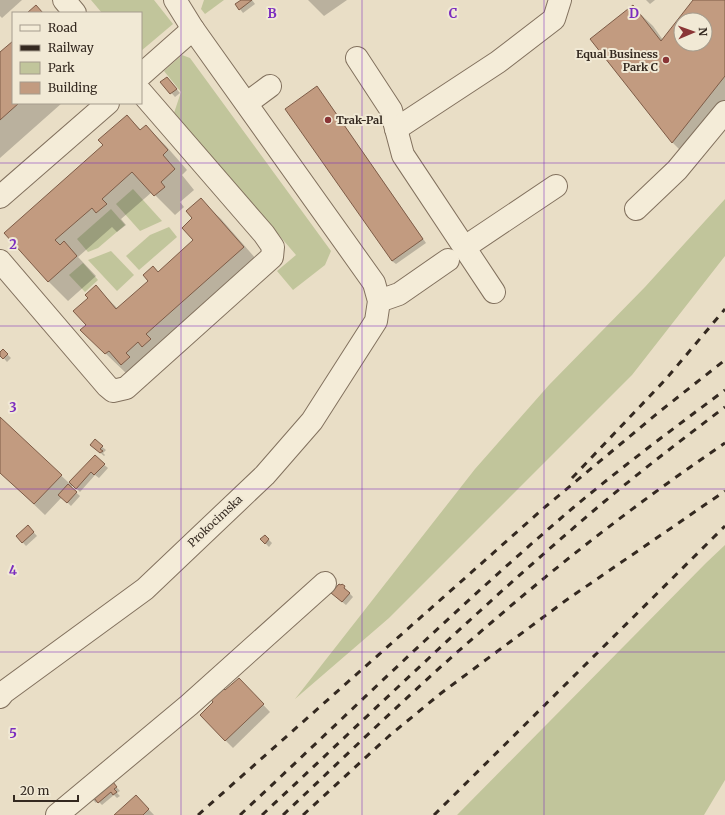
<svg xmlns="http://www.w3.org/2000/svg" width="725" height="815" viewBox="0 0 725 815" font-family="Merriweather,serif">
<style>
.green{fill:#c1c59b}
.shadow{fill:#0003;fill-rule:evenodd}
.building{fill:#c29b80;stroke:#7e5c47;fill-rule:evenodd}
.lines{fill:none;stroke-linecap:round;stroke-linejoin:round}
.minor-casing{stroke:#82715e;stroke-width:24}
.minor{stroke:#f4ecd8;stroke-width:22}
.rail{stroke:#342920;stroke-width:3;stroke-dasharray:7 7;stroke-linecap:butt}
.grid{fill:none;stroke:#7b2cbf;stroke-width:1;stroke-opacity:0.55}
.poi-dot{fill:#8a3536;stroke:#f1e9d5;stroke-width:1.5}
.labels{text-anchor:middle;stroke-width:4;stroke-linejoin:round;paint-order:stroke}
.poi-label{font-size:11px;font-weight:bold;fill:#342920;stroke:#f1e9d5;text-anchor:end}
.street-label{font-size:11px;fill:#342920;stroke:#f1e9d5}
.grid-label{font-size:13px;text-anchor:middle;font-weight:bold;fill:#7b2cbf;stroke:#f1e9d5;stroke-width:4;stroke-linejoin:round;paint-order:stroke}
</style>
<rect width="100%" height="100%" fill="#e9dec6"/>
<g class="green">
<polygon points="91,0 154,0 173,24 141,51 141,13 102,13"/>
<polygon points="204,0 224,0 205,14 201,9"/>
<polygon points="182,55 190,58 331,251 325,265 293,290 277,271 296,255 174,113 181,92 164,71"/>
<polygon points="133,189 162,221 140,231 116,204"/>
<polygon points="725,199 725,256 632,375 389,618 295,699 475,469 549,385 645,287"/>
<polygon points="111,209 125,225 98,248 88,252 77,239"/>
<polygon points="169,227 177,237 139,270 126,256 150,235"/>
<polygon points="111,251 134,275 117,291 88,260"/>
<polygon points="83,263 98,280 85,292 69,275"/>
<polygon points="725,545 725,780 704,815 457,815 706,563"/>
</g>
<g class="shadow">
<polygon points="0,0 22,0 2,18 0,16"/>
<polygon points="242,0 252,0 255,4 243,13 236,4"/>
<polygon points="308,0 347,0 324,16"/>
<polygon points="646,0 655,0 650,4"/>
<path d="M 695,0 L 725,0 L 725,121 L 692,162 L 672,142 L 633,7 L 653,26 L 663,40 ZM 681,20 L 705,20 L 705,44 L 681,44 Z"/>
<polygon points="13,42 13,103 62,103 0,158 0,54"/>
<polygon points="170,81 180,93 175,97 162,82"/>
<polygon points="320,91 426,243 396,264 392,261"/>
<polygon points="127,116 141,130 146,126 166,146 187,170 182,175 194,190 180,202 184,207 175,215 152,192 121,219 126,225 117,232 112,227 78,257 96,276 68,301 48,281 5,233 104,145"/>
<polygon points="201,200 221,219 264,268 142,384 128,371 126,373 102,350 87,325 89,298 96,287 118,309 158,273 195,240 194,219"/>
<polygon points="3,350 11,358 7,362 0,354"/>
<polygon points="0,418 69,483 95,457 108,468 99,478 95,475 80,492 73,485 71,488 80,496 71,506 62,497 45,515 0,472"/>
<polygon points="95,441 106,450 103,453 105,455 104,456 95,448"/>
<polygon points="28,526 37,536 26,546 17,536"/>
<polygon points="265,536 272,543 269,547 261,539"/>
<polygon points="343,586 353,597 346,605 336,597"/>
<polygon points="239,679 270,712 233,748 225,740 225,692"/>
<polygon points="112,782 120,791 117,793 120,796 117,798 114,795 102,805 98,801 96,803 90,797"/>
<polygon points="136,796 154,815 116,815"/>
</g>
<g class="building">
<polygon points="241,0 252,0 239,10 235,4"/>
<path d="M 693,0 L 725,0 L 725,76 L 672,143 L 590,39 L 633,5 L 661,41 ZM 681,20 L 705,20 L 705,44 L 681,44 Z"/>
<polygon points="36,5 43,13 27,13"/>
<polygon points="13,41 13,103 19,103 0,120 0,52"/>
<polygon points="167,77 177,89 170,94 160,82"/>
<polygon points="317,86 423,239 392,261 285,109"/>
<polygon points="127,115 140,130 146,125 168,150 163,155 175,169 161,182 165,187 154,196 132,172 102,199 107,204 96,213 92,208 55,240 60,245 64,241 77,256 48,282 4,233 103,145 98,140"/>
<polygon points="201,198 244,247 146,334 151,339 142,347 138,342 126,353 130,357 121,365 109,351 105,354 80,330 86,325 73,311 88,298 85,295 96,285 116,309 148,281 143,275 153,266 158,272 193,240 182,228 192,218 186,211"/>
<polygon points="3,349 8,354 3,359 0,356 0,352"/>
<polygon points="0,417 62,475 34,504 0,473"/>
<polygon points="95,439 103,446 100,449 103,451 100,453 90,445"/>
<polygon points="95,455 105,464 94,475 91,472 76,489 69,482"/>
<polygon points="68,484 77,492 67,503 58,495"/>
<polygon points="28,525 34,532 22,543 16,536"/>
<polygon points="265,535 269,539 265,544 260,539"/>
<polygon points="339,584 341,585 342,584 345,586 344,588 350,593 342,602 331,593"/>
<polygon points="239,678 264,704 225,741 200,715 213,702 209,697 221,686 225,690"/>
<polygon points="109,777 117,787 114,789 117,792 113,795 111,792 98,803 94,798 92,800 89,797"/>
<polygon points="136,795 149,809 143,815 114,815"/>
</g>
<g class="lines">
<g class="minor-casing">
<g id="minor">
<polyline points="64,0 75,13"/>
<polyline points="357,58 391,110 403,155 494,292"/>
<polyline points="141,75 193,29"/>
<polyline points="247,103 270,86"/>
<polyline points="396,129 498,62 554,19 560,0"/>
<polyline points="0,197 108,103"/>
<polyline points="636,209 677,170 725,112"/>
<polyline points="465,247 556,186"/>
<polyline points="0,261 107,386 113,391 126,388 272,257 273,247 264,234 141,92"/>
<polyline points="379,301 399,294 448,260"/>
<polyline points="0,697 4,692 145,589 265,475 312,421 376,321 379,301 374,283 193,29 175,0"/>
<polyline points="57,815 189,705 325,583"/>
</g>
</g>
<use href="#minor" class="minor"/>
<g class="rail">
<polyline points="572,478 666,379 725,309"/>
<polyline points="198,815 545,507 659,412 725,360"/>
<path d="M 240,815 C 350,712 459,605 574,507 C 623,466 674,428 725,390"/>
<path d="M 262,815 C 364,720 464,622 570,531 C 620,487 672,447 725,407"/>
<path d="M 283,815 C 352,750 420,683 492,622 C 566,558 644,498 725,443"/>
<polyline points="303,815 389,736 440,694 565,601 725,491"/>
<polyline points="434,815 725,526"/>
</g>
</g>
<path class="grid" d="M 181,0 L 181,815M 362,0 L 362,815M 544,0 L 544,815M 0,163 L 725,163M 0,326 L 725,326M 0,489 L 725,489M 0,652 L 725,652"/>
<g class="poi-dot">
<circle cx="666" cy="60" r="4"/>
<circle cx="328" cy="120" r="4"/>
</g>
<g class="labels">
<g class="poi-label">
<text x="658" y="58">Equal Business<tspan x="658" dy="13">Park C</tspan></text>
<text x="336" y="124" text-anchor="start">Trak-Pal</text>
</g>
<g class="street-label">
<text transform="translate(215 521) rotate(-43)" y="4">Prokocimska</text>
</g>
</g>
<g class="grid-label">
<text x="272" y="18">B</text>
<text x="453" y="18">C</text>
<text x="634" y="18">D</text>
<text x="13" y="249">2</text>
<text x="13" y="412">3</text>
<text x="13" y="575">4</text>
<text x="13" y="738">5</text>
</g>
<rect x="12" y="12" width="130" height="92" fill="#f1e9d5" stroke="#a59c8d"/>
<rect x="20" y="25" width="20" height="6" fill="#f4ecd8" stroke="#a59c8d"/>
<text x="48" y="32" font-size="12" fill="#342920">Road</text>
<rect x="20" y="45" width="20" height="6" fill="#342920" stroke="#a59c8d"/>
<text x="48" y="52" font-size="12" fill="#342920">Railway</text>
<rect x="20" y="62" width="20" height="12" fill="#c1c59b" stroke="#a59c8d"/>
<text x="48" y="72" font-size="12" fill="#342920">Park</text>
<rect x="20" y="82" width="20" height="12" fill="#c29b80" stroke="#a59c8d"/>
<text x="48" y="92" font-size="12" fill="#342920">Building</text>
<g transform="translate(693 32) rotate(88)"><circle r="19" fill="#f1e9d5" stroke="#a59c8d"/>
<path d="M0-3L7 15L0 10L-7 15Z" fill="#8a3536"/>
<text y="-6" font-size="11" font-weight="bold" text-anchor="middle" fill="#342920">N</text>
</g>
<path d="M14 795v6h64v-6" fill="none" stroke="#342920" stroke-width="2"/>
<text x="20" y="795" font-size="12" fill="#342920" stroke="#f1e9d5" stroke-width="3" paint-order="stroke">20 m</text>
</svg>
